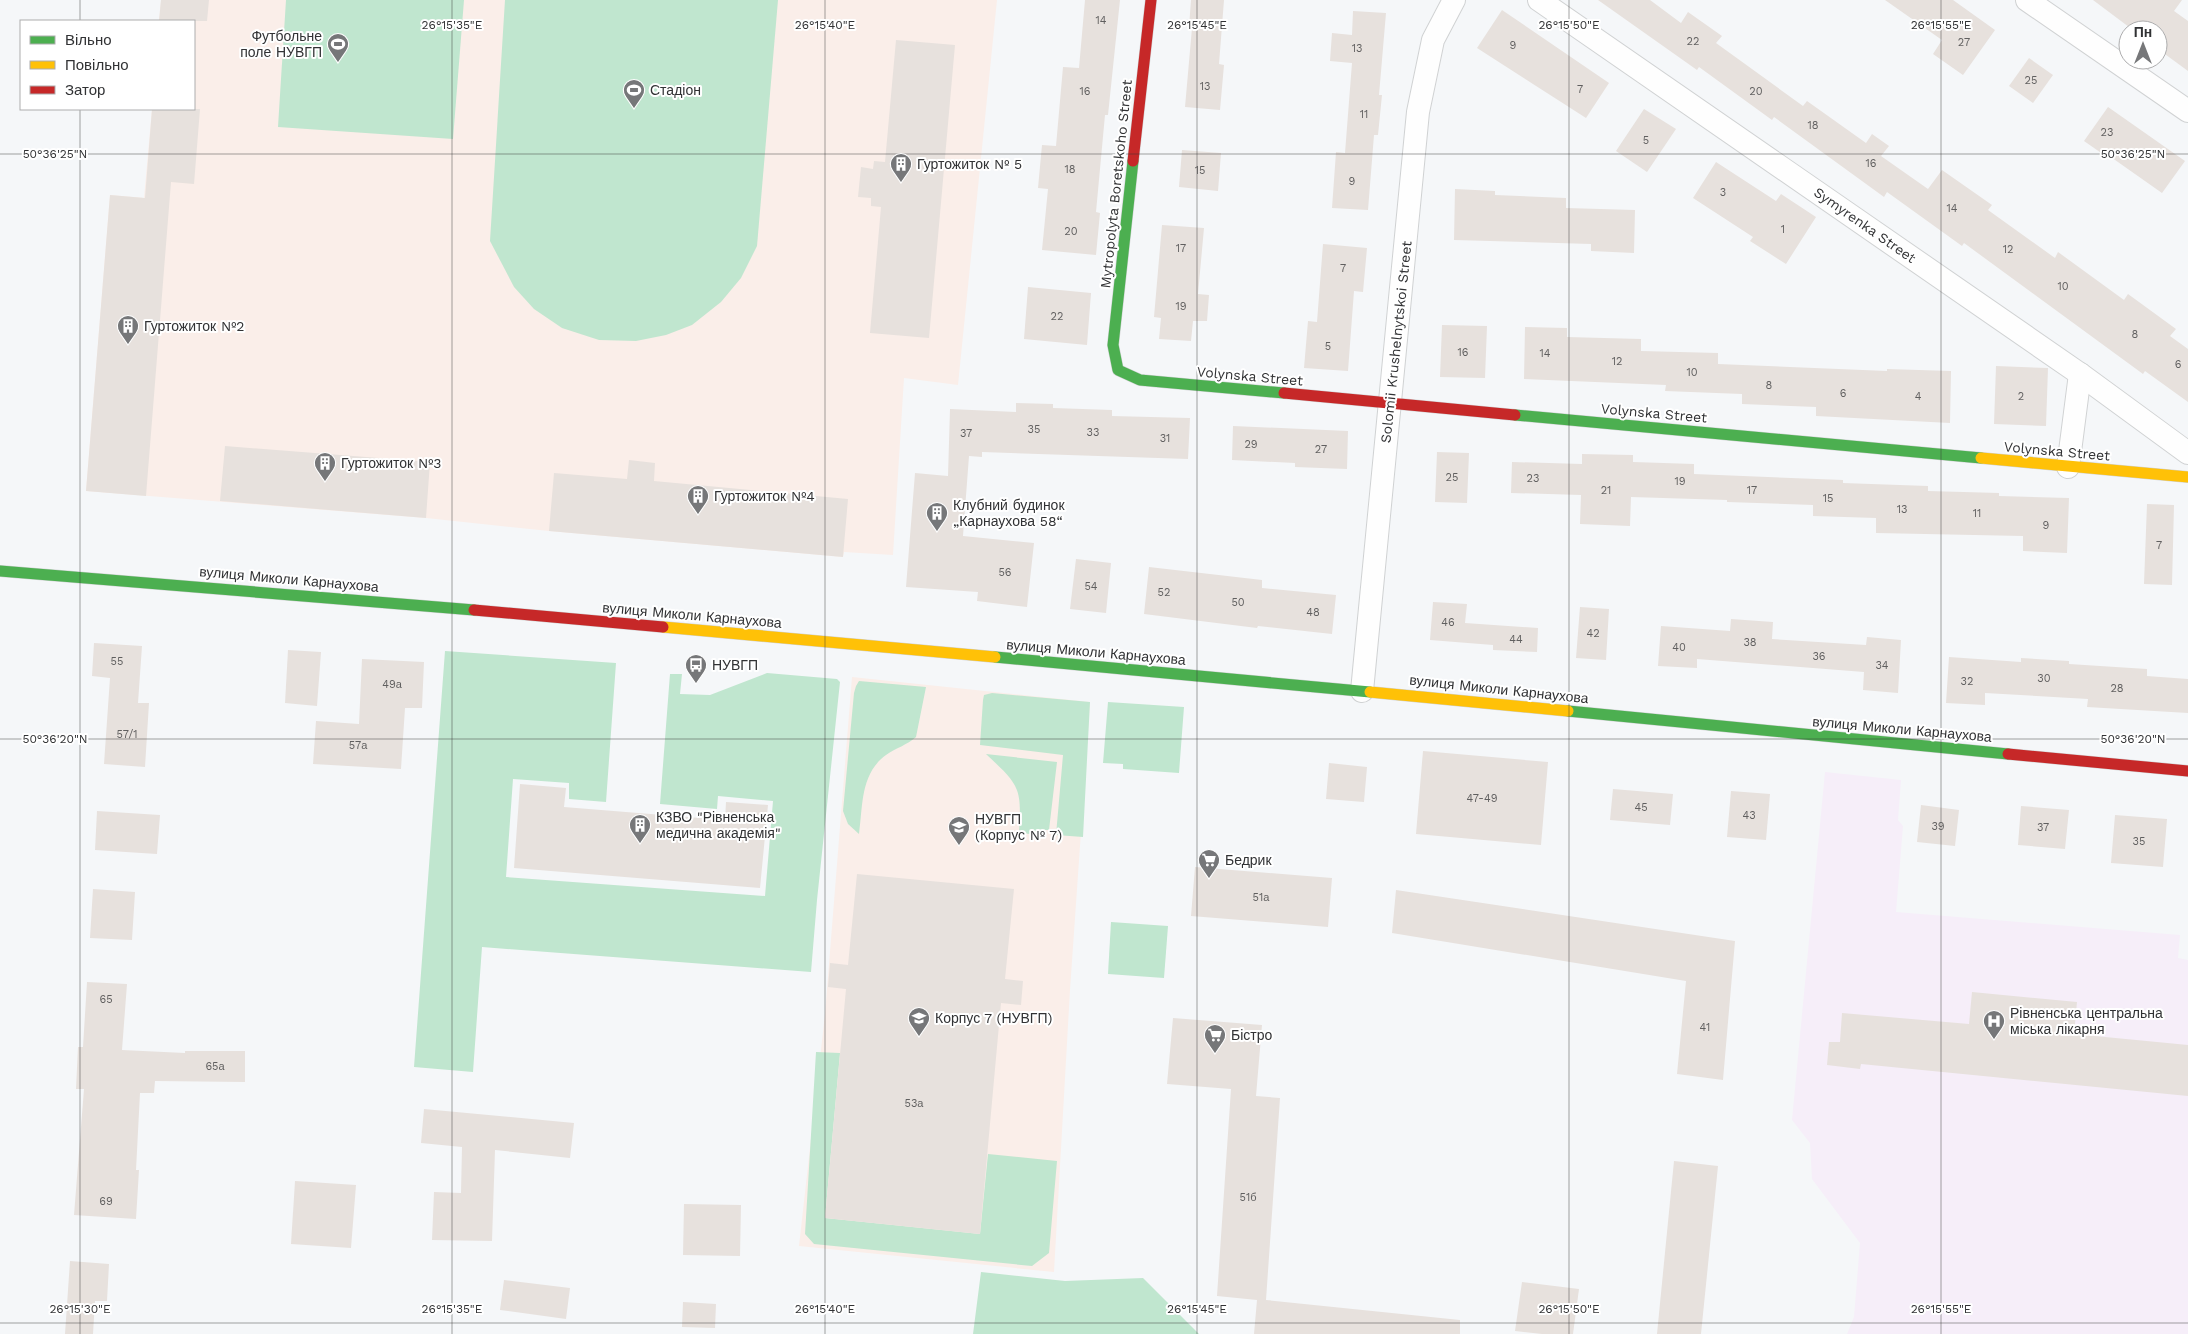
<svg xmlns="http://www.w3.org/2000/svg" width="2188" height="1334" viewBox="0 0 2188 1334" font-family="'Work Sans',sans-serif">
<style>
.education{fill:#faeee9}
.medical{fill:#f6eef9}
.green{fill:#c0e6cf}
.building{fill:#e7e1dd}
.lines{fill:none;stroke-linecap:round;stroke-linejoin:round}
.street-casing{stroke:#d0d2d3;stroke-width:24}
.fast-casing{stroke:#d0d2d3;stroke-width:12}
.slow-casing{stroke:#d0d2d3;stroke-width:12}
.jam-casing{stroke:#d0d2d3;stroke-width:12}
.street{stroke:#fefefe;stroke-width:22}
.fast{stroke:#4caf50;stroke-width:11}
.slow{stroke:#ffc107;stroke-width:11}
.jam{stroke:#c62828;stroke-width:11}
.ticks{fill:none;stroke:#313234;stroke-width:1;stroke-opacity:0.45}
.labels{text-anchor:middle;stroke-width:4;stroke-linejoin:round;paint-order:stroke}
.number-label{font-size:11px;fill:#605f5f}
.poi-label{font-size:14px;fill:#313234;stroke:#fff;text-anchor:start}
.street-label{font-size:14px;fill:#313234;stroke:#fff}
.ticks-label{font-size:12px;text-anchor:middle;fill:#313234;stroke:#fff;stroke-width:4;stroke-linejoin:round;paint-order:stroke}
</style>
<rect width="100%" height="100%" fill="#f5f7f9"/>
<g class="education">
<polygon points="161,0 997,0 958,385 904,378 893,555 844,552 843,557 549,531 426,518 86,491 110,195 144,198 152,109 194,109 194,21 159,21"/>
<polygon points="852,677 1090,702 1070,990 1054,1272 799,1246 825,1014"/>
</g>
<polygon class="medical" points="1825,772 1901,780 1898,820 1903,826 1896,912 2180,935 2178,958 2188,960 2188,1334 1847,1334 1854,1317 1860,1243 1812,1179 1810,1143 1792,1120"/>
<g class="green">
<polygon points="286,0 464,0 453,139 278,127"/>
<polygon points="505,0 778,0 757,246 741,278 721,302 692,325 666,335 636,341 599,340 562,328 534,309 514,287 490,241"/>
<polygon points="445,651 616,663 606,802 569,799 569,783 513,779 506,877 765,896 773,801 718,796 717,809 660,804 670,674 682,674 680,694 710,695 767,673 837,679 840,682 817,900 811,972 482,947 473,1072 414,1067"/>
<path d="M 859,681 L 926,687 L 916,737 C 907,745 896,748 886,755 C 860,774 863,806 859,834 L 848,824 L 843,811 L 854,693 L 856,686 Z"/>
<polygon points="992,693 1090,702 1083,837 1056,835 1063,755 980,745 983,700 984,695"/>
<polygon points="1108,702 1184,707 1179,773 1123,769 1123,764 1103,763"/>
<path d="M 986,754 L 1057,762 L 1049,830 L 1045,830 L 1042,835 L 1019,833 C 1022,787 1019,785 986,754 Z"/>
<polygon points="1111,922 1168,926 1164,978 1108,974"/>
<polygon points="816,1052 840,1053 825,1218 980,1234 988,1154 1057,1161 1049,1253 1032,1266 814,1244 805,1234"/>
<polygon points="981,1272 1065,1281 1143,1278 1199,1334 973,1334"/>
</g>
<g class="building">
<polygon points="161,0 209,0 207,21 159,21"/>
<polygon points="1085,0 1120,0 1108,115 1105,115 1096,212 1100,213 1096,255 1042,250 1048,189 1038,188 1042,145 1056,146 1063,67 1079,68"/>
<polygon points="1191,0 1224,0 1219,64 1224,65 1220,110 1185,107 1192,28 1189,27"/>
<polygon points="1598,0 1650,0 1681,23 1688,12 1722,36 1716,43 1803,106 1807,101 1866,143 1872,134 1889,146 1881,156 1928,189 1942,170 1992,205 1988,210 2055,258 2058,252 2124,300 2128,294 2176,329 2170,336 2188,349 2188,402 2145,371 2143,374 1964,243 1962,246 1887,192 1884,197 1774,117 1772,120 1699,67 1697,70"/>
<polygon points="1885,0 1953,0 1995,30 1963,75 1933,54 1942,40"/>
<polygon points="2093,0 2182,0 2174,11 2188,21 2188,71 2158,49 2158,30 2133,30"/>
<polygon points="1502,10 1609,83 1586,118 1477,48"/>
<polygon points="1353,11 1386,13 1379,95 1382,95 1378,135 1374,135 1368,210 1332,208 1336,152 1345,153 1352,63 1330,61 1332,33 1352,35"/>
<polygon points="896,40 955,45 929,338 870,333 881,207 871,206 871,198 858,197 861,167 873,169 874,161 885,162"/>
<polygon points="2029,58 2053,75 2033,103 2009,86"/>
<polygon points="2108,107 2185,161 2162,193 2108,155 2107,157 2084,141"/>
<polygon points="152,109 200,109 194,184 171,182 146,496 86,491 110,195 145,198"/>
<polygon points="1644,109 1676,129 1647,172 1616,151"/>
<polygon points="1182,150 1221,153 1218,191 1179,187"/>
<polygon points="1716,162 1776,201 1781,194 1816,217 1786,264 1750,241 1753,237 1693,198"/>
<polygon points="1455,189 1495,191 1495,195 1566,198 1566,208 1635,210 1634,253 1591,251 1591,244 1454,240"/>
<polygon points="1162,225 1204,228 1198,294 1209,295 1207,321 1193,321 1191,341 1159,339 1161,318 1154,317"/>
<polygon points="1323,244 1367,248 1363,292 1354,291 1348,371 1304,368 1308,321 1317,322"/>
<polygon points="1028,287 1091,293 1087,345 1024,339"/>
<polygon points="1442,325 1487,326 1485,378 1440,377"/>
<polygon points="1525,327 1567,328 1567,337 1641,339 1641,351 1718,353 1718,364 1887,371 1887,369 1951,371 1950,423 1816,416 1816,407 1742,404 1742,394 1665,391 1666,385 1524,379"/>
<polygon points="1996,366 2048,368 2046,426 1994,424"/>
<polygon points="1016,403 1053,404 1053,408 1112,410 1112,416 1190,418 1188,459 982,452 982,457 969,456 963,536 1034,543 1027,607 977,601 978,592 906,587 915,473 948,476 950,409 1016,412"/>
<polygon points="1233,426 1348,431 1347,469 1295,467 1295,463 1232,460"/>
<polygon points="225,446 430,462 426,518 220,501"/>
<polygon points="1437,452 1469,453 1467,503 1435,502"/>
<polygon points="1582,454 1633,455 1633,462 1694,464 1694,474 1843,480 1843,483 1928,486 1928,491 1999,493 1999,496 2069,498 2067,553 2023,551 2023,536 1876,533 1876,518 1813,516 1813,505 1727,502 1727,500 1631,497 1630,526 1580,524 1581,495 1511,493 1512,462 1582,464"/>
<polygon points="629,460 655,463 654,481 848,499 843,557 549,531 554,473 627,479"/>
<polygon points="2147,504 2174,505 2172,585 2144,584"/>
<polygon points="1076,559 1111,563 1106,613 1070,609"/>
<polygon points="1149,567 1262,580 1262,588 1336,595 1332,634 1258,626 1257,628 1144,614"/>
<polygon points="1433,602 1467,604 1465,623 1538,628 1537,652 1493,650 1493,645 1430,640"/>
<polygon points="1580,607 1609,609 1606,660 1576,658"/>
<polygon points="1731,619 1773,622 1772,639 1866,645 1867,637 1901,640 1898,693 1863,690 1864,672 1697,659 1697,668 1658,666 1661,626 1730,631"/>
<polygon points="94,643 142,646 138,703 149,703 145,767 104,764 110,678 92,676"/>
<polygon points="288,650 321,652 317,706 285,703"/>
<polygon points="1949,657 2021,662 2021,658 2069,661 2069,664 2147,669 2147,676 2188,679 2188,713 2087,707 2088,699 1985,693 1985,705 1946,703"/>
<polygon points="362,659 424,662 422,708 405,708 401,769 313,764 316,721 359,724"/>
<polygon points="1423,751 1548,762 1541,845 1416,834"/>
<polygon points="1329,763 1367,767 1364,802 1326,799"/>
<polygon points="520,784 566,788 564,807 725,820 726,802 768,805 760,888 514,868"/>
<polygon points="1613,789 1673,794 1670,825 1610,820"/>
<polygon points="1731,791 1770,794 1766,840 1727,837"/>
<polygon points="1921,805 1959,810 1955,846 1917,842"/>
<polygon points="2021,806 2069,810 2065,849 2018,845"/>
<polygon points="97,811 160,815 157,854 95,850"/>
<polygon points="2115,815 2167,819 2163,867 2111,863"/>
<polygon points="1195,867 1332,878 1328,927 1191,916"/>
<polygon points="857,874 1014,889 1005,979 1023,981 1021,1005 1001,1003 980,1234 825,1218 846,989 828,987 830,963 848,965"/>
<polygon points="93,889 135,892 132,940 90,938"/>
<polygon points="1396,890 1735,941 1723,1080 1677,1074 1686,981 1392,933"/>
<polygon points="87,982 127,984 122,1050 185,1053 185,1051 245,1051 245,1082 155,1081 154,1093 140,1093 136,1170 139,1170 136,1219 74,1215 84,1089 76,1089 78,1047 83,1047"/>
<polygon points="1972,992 2077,1002 2074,1034 2188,1045 2188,1096 1861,1064 1860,1069 1827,1065 1829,1042 1840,1042 1842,1013 1969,1024"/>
<polygon points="1173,1018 1262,1025 1256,1096 1280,1098 1266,1300 1460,1320 1460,1334 1254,1334 1257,1300 1217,1296 1231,1089 1167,1084"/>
<polygon points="424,1109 574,1123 570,1158 495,1150 492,1241 432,1240 434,1192 461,1193 462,1147 421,1143"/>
<polygon points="1674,1161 1718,1166 1701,1334 1657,1334"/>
<polygon points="295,1181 356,1185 351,1248 291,1244"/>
<polygon points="684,1204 741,1205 740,1256 683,1255"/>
<polygon points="70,1261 109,1264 107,1301 95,1301 93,1334 65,1334"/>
<polygon points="504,1280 570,1288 566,1319 500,1310"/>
<polygon points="1522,1282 1579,1289 1573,1334 1542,1334 1515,1331"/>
<polygon points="683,1302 716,1304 715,1328 682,1327"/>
</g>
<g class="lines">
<g class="street-casing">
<g id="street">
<polyline points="1539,0 2080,374 2188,453"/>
<polyline points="2027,0 2188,111"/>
<polyline points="2068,467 2080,374"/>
<polyline points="1362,691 1418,112 1433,40 1454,0"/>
</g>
</g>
<g class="fast-casing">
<g id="fast">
<polyline points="1133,161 1113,345 1118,370 1140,380 1284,393"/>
<polyline points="1515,415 1981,458"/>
<polyline points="0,571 474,610"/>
<polyline points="995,657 1370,692"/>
<polyline points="1568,711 2008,754"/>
</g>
</g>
<g class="slow-casing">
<g id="slow">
<polyline points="1981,458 2188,477"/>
<polyline points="663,627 995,657"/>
<polyline points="1370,692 1568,711"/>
</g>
</g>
<g class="jam-casing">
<g id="jam">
<polyline points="1133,161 1151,0"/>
<polyline points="1284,393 1515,415"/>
<polyline points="474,610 663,627"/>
<polyline points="2008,754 2188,771"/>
</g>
</g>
<use href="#street" class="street"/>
<use href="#fast" class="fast"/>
<use href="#slow" class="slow"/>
<use href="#jam" class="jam"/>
</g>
<path class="ticks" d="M 80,0 L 80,21M 452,0 L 452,1334M 825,0 L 825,1334M 1197,0 L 1197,1334M 1569,0 L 1569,1334M 1941,0 L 1941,1334M 80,109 L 80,1334M 0,154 L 2188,154M 0,739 L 2188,739M 0,1323 L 2188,1323"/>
<defs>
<g id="stadium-pin" transform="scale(1.125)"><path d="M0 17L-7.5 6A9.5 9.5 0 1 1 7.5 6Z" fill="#767779" stroke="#fff"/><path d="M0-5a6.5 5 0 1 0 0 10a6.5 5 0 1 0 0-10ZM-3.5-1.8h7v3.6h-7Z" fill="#fff"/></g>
<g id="building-pin" transform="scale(1.125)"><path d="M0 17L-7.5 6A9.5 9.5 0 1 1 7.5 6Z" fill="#767779" stroke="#fff"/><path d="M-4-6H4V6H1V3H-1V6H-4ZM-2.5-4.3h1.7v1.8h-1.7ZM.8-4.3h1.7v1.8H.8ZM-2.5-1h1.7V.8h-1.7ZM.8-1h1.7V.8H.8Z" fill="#fff"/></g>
<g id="bus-pin" transform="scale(1.125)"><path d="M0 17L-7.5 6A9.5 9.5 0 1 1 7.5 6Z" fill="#767779" stroke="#fff"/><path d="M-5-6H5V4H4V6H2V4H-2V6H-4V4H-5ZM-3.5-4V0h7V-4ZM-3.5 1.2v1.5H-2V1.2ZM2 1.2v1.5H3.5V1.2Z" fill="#fff"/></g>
<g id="university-pin" transform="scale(1.125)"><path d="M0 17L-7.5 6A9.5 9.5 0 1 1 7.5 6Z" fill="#767779" stroke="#fff"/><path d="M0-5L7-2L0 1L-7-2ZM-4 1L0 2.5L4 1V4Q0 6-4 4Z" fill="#fff"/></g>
<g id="supermarket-pin" transform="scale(1.125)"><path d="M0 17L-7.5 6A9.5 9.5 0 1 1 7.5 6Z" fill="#767779" stroke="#fff"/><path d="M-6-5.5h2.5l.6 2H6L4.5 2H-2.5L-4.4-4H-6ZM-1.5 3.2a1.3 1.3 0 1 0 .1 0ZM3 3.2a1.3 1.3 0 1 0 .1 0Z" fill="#fff"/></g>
<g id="hospital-pin" transform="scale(1.125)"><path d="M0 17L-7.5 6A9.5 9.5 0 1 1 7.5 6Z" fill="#767779" stroke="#fff"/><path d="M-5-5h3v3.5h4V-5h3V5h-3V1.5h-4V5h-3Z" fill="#fff"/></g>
</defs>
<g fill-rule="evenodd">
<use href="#stadium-pin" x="338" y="44"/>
<use href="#stadium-pin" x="634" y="90"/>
<use href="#building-pin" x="901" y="164"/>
<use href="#building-pin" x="128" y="326"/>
<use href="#building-pin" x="325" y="463"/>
<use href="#building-pin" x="698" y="496"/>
<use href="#building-pin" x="937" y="513"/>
<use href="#bus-pin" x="696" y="665"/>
<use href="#building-pin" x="640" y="825"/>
<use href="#university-pin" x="959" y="827"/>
<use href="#supermarket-pin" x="1209" y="860"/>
<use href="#university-pin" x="919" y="1018"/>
<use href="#hospital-pin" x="1994" y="1021"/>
<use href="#supermarket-pin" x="1215" y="1035"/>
</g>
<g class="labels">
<g class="number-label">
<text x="1101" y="24">14</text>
<text x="1693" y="45">22</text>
<text x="1964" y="46">27</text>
<text x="1513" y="49">9</text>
<text x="1357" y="52">13</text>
<text x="2031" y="84">25</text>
<text x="1205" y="90">13</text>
<text x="1580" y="93">7</text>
<text x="1085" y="95">16</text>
<text x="1756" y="95">20</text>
<text x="1364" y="118">11</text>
<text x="1813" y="129">18</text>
<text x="2107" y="136">23</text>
<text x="1646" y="144">5</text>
<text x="1871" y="167">16</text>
<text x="1070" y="173">18</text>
<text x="1200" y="174">15</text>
<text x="1352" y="185">9</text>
<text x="1723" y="196">3</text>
<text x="1952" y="212">14</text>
<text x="1783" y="233">1</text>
<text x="1071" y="235">20</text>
<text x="1181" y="252">17</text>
<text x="2008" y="253">12</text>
<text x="1343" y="272">7</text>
<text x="2063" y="290">10</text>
<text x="1181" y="310">19</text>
<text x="1057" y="320">22</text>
<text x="2135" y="338">8</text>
<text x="1328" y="350">5</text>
<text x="1463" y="356">16</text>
<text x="1545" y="357">14</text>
<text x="1617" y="365">12</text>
<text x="2178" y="368">6</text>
<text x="1692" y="376">10</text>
<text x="1769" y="389">8</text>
<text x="1843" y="397">6</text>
<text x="1918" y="400">4</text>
<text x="2021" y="400">2</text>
<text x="1034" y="433">35</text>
<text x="1093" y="436">33</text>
<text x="966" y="437">37</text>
<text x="1165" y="442">31</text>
<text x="1251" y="448">29</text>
<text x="1321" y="453">27</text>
<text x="1452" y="481">25</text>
<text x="1533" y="482">23</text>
<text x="1680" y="485">19</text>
<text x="1606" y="494">21</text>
<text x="1752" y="494">17</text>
<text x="1828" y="502">15</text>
<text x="1902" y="513">13</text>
<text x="1977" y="517">11</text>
<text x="2046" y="529">9</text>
<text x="2159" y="549">7</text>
<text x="1005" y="576">56</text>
<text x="1091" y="590">54</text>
<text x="1164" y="596">52</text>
<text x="1238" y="606">50</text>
<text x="1313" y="616">48</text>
<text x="1448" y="626">46</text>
<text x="1593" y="637">42</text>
<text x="1516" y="643">44</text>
<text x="1750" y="646">38</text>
<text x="1679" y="651">40</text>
<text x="1819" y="660">36</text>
<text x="117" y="665">55</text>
<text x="1882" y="669">34</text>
<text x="2044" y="682">30</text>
<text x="1967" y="685">32</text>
<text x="392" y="688">49а</text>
<text x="2117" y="692">28</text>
<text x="127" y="738">57/1</text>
<text x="358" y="749">57а</text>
<text x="1482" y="802">47-49</text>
<text x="1641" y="811">45</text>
<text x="1749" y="819">43</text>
<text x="1938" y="830">39</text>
<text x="2043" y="831">37</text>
<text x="2139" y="845">35</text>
<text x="1261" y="901">51а</text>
<text x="106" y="1003">65</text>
<text x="1705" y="1031">41</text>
<text x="215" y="1070">65а</text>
<text x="914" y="1107">53а</text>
<text x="1248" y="1201">51б</text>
<text x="106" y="1205">69</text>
</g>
<g class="poi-label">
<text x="322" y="41" text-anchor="end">Футбольне<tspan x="322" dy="16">поле НУВГП</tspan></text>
<text x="650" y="95">Стадіон</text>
<text x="917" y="169">Гуртожиток № 5</text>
<text x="144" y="331">Гуртожиток №2</text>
<text x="341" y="468">Гуртожиток №3</text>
<text x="714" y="501">Гуртожиток №4</text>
<text x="953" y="510">Клубний будинок<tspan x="953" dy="16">„Карнаухова 58“</tspan></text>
<text x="712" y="670">НУВГП</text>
<text x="656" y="822">КЗВО "Рівненська<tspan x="656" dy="16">медична академія"</tspan></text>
<text x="975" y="824">НУВГП<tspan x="975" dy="16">(Корпус № 7)</tspan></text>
<text x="1225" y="865">Бедрик</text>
<text x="2010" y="1018">Рівненська центральна<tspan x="2010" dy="16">міська лікарня</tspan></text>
<text x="935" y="1023">Корпус 7 (НУВГП)</text>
<text x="1231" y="1040">Бістро</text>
</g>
<g class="street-label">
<text transform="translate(1116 184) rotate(-84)" y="5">Mytropolyta Boretskoho Street</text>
<text transform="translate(1865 225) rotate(35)" y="5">Symyrenka Street</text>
<text transform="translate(1396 342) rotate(-84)" y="5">Solomii Krushelnytskoi Street</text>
<text transform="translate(1250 376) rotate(5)" y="5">Volynska Street</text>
<text transform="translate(1654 413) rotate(5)" y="5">Volynska Street</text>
<text transform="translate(2057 451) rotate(5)" y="5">Volynska Street</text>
<text transform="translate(289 579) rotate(5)" y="5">вулиця Миколи Карнаухова</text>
<text transform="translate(692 615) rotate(5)" y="5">вулиця Миколи Карнаухова</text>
<text transform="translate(1096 652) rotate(5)" y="5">вулиця Миколи Карнаухова</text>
<text transform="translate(1499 689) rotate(6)" y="5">вулиця Миколи Карнаухова</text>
<text transform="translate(1902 729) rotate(5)" y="5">вулиця Миколи Карнаухова</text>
</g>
</g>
<g class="ticks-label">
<text x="452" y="29">26°15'35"E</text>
<text x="825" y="29">26°15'40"E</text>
<text x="1197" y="29">26°15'45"E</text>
<text x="1569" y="29">26°15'50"E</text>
<text x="1941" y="29">26°15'55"E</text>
<text x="55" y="158">50°36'25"N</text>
<text x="2133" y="158">50°36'25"N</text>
<text x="55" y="743">50°36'20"N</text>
<text x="2133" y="743">50°36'20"N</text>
<text x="80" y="1313">26°15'30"E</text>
<text x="452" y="1313">26°15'35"E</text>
<text x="825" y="1313">26°15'40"E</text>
<text x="1197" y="1313">26°15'45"E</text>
<text x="1569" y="1313">26°15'50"E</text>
<text x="1941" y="1313">26°15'55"E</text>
</g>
<rect x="20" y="20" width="175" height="90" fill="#ffffff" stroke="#adadae"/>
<rect x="30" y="36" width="25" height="8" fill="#4caf50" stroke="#adadae"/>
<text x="65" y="45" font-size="15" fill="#313234">Вільно</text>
<rect x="30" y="61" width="25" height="8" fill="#ffc107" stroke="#adadae"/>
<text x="65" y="70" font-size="15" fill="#313234">Повільно</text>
<rect x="30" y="86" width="25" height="8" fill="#c62828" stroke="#adadae"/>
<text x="65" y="95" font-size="15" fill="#313234">Затор</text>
<g transform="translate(2143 45)"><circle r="24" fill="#ffffff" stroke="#adadae"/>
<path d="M0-4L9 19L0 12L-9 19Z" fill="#767779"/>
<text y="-8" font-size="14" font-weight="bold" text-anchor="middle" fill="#313234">Пн</text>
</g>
</svg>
